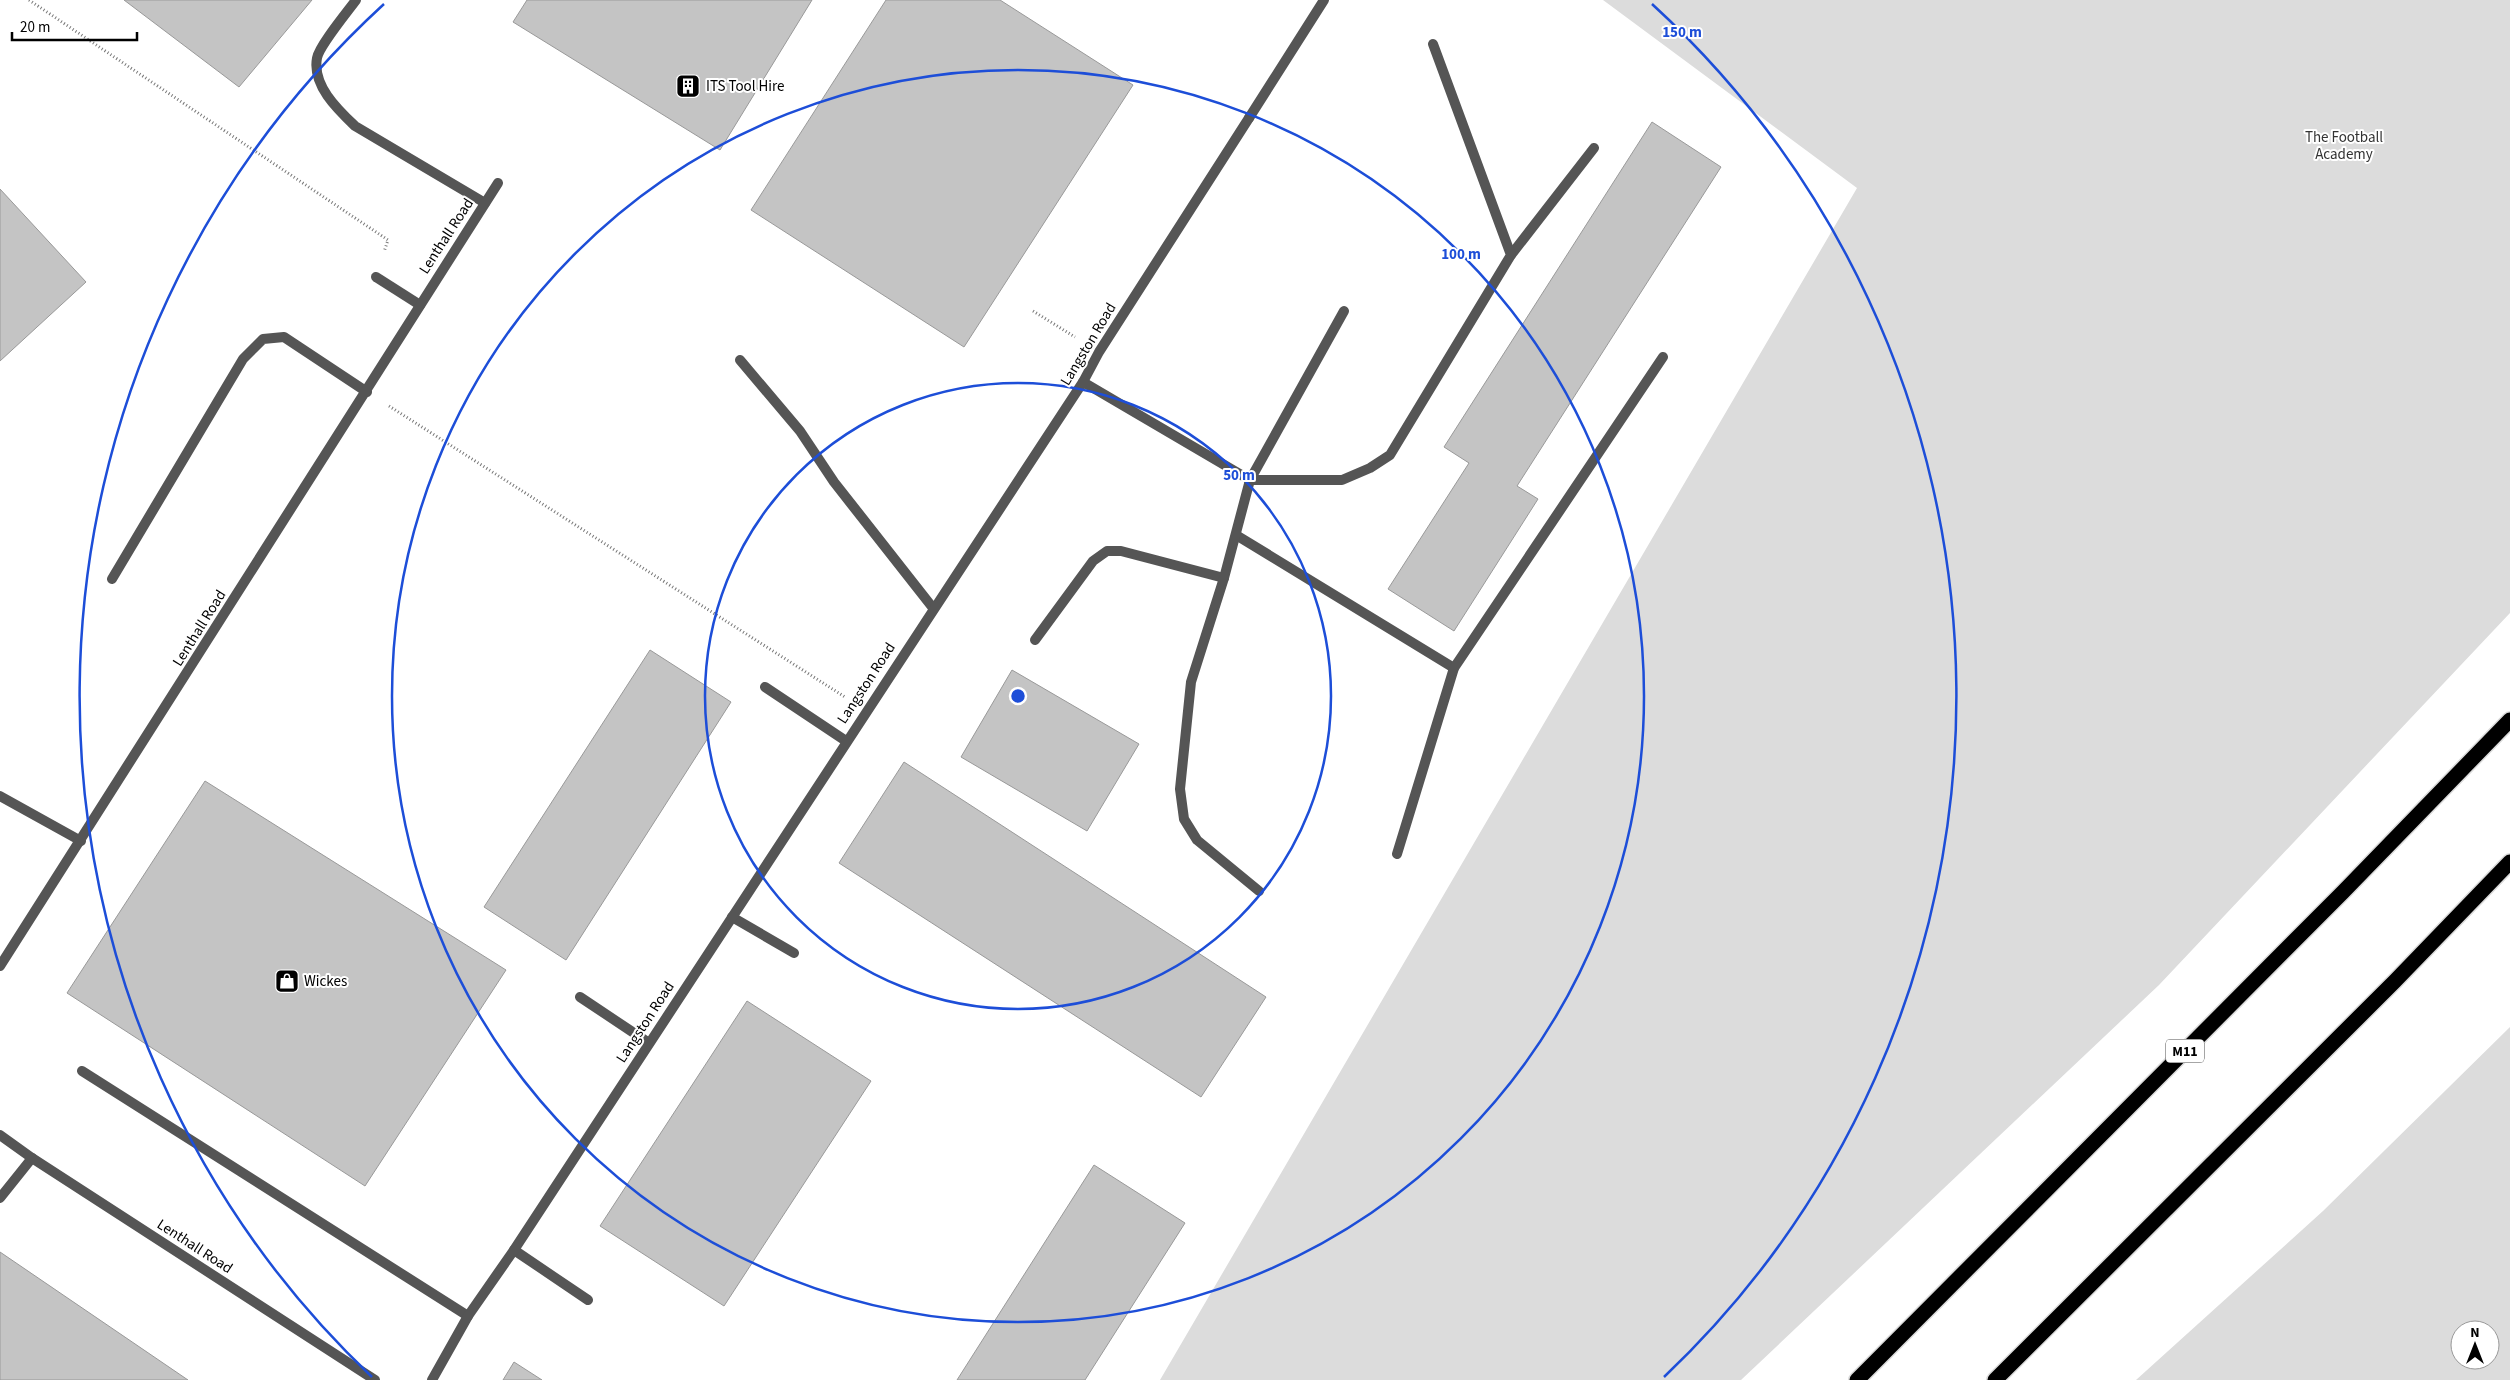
<svg xmlns="http://www.w3.org/2000/svg" width="2510" height="1380" viewBox="0 0 2510 1380" font-family="'Source Sans 3',sans-serif">
<style>
.green{fill:#dcdcdc;fill-rule:evenodd}
.building{fill:#c4c4c4;stroke:#999}
.lines{fill:none;stroke-linecap:round;stroke-linejoin:round}
.highway-casing{stroke:#dbdbdb;stroke-width:18}
.path{stroke:#777;stroke-width:3;stroke-dasharray:1 2.5;stroke-linecap:butt}
.lane{stroke:#555;stroke-width:10}
.street{stroke:#555;stroke-width:10}
.highway{stroke:#000;stroke-width:15}
.ring{fill:none;stroke:#1d4ed8;stroke-width:2.5}
.labels{text-anchor:middle;stroke-width:4;stroke-linejoin:round;paint-order:stroke}
.shield{fill:#fff;stroke:#4c4c4c;stroke-width:1}
.shield-label{font-size:14px;font-weight:bold;fill:#000}
.poi-label{font-size:15px;fill:#000;stroke:#fff;text-anchor:start}
.park-label{font-size:15px;fill:#333;stroke:#fff}
.street-label{font-size:15px;fill:#000;stroke:#fff}
.centre{fill:#1d4ed8;stroke:#fff;stroke-width:2.5}
.ring-label{font-size:15px;text-anchor:middle;font-weight:bold;fill:#1d4ed8;stroke:#fff;stroke-width:4;stroke-linejoin:round;paint-order:stroke}
</style>
<rect width="100%" height="100%" fill="#fff"/>
<g class="green">
<polygon points="1603,0 2510,0 2510,613 2159,985 1741,1380 1160,1380 1857,188"/>
<path d="M 2510,1027 L 2510,1380 L 2136,1380 L 2323,1211 ZM 2460,1330 L 2490,1330 L 2490,1360 L 2460,1360 Z"/>
</g>
<g class="building">
<polygon points="124,0 312,0 239,87"/>
<polygon points="527,0 812,0 720,150 513,22"/>
<polygon points="886,0 1000,0 1133,85 964,347 751,210"/>
<polygon points="1652,122 1721,167 1517,486 1538,499 1454,631 1388,589 1469,463 1444,447"/>
<polygon points="0,189 86,282 0,361"/>
<polygon points="650,650 731,702 566,960 484,907"/>
<polygon points="1012,670 1139,744 1087,831 961,757"/>
<polygon points="904,762 1266,997 1201,1097 839,863"/>
<polygon points="205,781 506,970 365,1186 67,993"/>
<polygon points="747,1001 871,1081 724,1306 600,1226"/>
<polygon points="1094,1165 1185,1223 1085,1380 957,1380"/>
<polygon points="0,1252 188,1380 0,1380"/>
<polygon points="514,1362 542,1380 503,1380"/>
</g>
<g class="lines">
<g class="highway-casing">
<g id="highway">
<polyline points="1857,1380 2343,892 2510,720"/>
<polyline points="1995,1380 2395,981 2510,862"/>
</g>
</g>
<g class="path">
<polyline points="29,0 388,240 384,252"/>
<polyline points="1033,311 1075,337"/>
<polyline points="389,406 845,697"/>
</g>
<g class="lane">
<path d="M 356,0 C 348,11 319,46 317,58 C 312,85 337,109 355,126 L 485,203"/>
<polyline points="1249,118 1324,0"/>
<polyline points="1511,255 1594,148"/>
<polyline points="740,360 800,431 834,482 933,608"/>
<polyline points="1083,382 1250,480 1342,480 1370,468 1390,455 1511,255 1433,44"/>
<polyline points="1236,535 1454,668"/>
<polyline points="112,579 243,359 263,339 284,337 367,392"/>
<polyline points="1035,640 1093,561 1107,551 1121,551 1224,578"/>
<polyline points="765,687 846,741"/>
<polyline points="0,796 81,841"/>
<polyline points="1397,854 1454,668 1663,357"/>
<polyline points="1259,891 1197,840 1184,819 1180,789 1191,682 1224,578 1250,480 1344,311"/>
<polyline points="732,917 794,953"/>
<polyline points="580,997 649,1043"/>
<polyline points="82,1071 468,1316"/>
<polyline points="0,1198 32,1158"/>
<polyline points="514,1250 588,1300"/>
</g>
<g class="street">
<polyline points="376,277 420,305"/>
<polyline points="0,966 498,183"/>
<polyline points="0,1135 32,1158 375,1380"/>
<polyline points="432,1380 468,1316 514,1250 1083,382 1099,352 1249,118"/>
</g>
<use href="#highway" class="highway"/>
</g>
<g class="ring">
<circle cx="1018" cy="696" r="313"/>
<circle cx="1018" cy="696" r="626"/>
<path d="M372 1377A939 939 0 0 1 384 4M1652 4A939 939 0 0 1 1664 1377"/>
</g>
<defs>
<g id="building-square" transform="scale(1.25)"><rect x="-9" y="-9" width="18" height="18" rx="4" fill="#000" stroke="#fff"/><path d="M-4-6H4V6H1V3H-1V6H-4ZM-2.5-4.3h1.7v1.8h-1.7ZM.8-4.3h1.7v1.8H.8ZM-2.5-1h1.7V.8h-1.7ZM.8-1h1.7V.8H.8Z" fill="#fff"/></g>
<g id="shop-square" transform="scale(1.25)"><rect x="-9" y="-9" width="18" height="18" rx="4" fill="#000" stroke="#fff"/><path d="M-5-2.5h2.3a2.7 3.5 0 0 1 5.4 0H5L5.5 6h-11ZM-1.5-2.5h3a1.5 2.3 0 0 0-3 0Z" fill="#fff"/></g>
</defs>
<g fill-rule="evenodd">
<use href="#building-square" x="688" y="86"/>
<use href="#shop-square" x="287" y="981"/>
</g>
<g class="labels">
<rect class="shield" x="2166" y="1039.5" width="38" height="23" rx="4"/>
<g class="shield-label">
<text x="2185" y="1056">M11</text>
</g>
<g class="poi-label">
<text x="706" y="91">ITS Tool Hire</text>
<text x="304" y="986">Wickes</text>
</g>
<g class="park-label">
<text x="2344" y="142">The Football<tspan x="2344" dy="17">Academy</tspan></text>
</g>
<g class="street-label">
<text transform="translate(446 236) rotate(-57)" y="5">Lenthall Road</text>
<text transform="translate(1088 344) rotate(-59)" y="5">Langston Road</text>
<text transform="translate(199 628) rotate(-58)" y="5">Lenthall Road</text>
<text transform="translate(866 683) rotate(-57)" y="5">Langston Road</text>
<text transform="translate(645 1022) rotate(-57)" y="5">Langston Road</text>
<text transform="translate(195 1246) rotate(33)" y="5">Lenthall Road</text>
</g>
</g>
<circle cx="1018" cy="696" r="8" class="centre"/>
<g class="ring-label">
<text x="1682" y="37">150 m</text>
<text x="1461" y="259">100 m</text>
<text x="1239" y="480">50 m</text>
</g>
<g transform="translate(2475 1345)"><circle r="24" fill="#ffffff" stroke="#999999"/>
<path d="M0-4L9 19L0 12L-9 19Z" fill="#000000"/>
<text y="-8" font-size="14" font-weight="bold" text-anchor="middle" fill="#000000">N</text>
</g>
<path d="M12 32v8h125v-8" fill="none" stroke="#000000" stroke-width="2.5"/>
<text x="20" y="32" font-size="15" fill="#000000" stroke="#ffffff" stroke-width="4" paint-order="stroke">20 m</text>
</svg>
